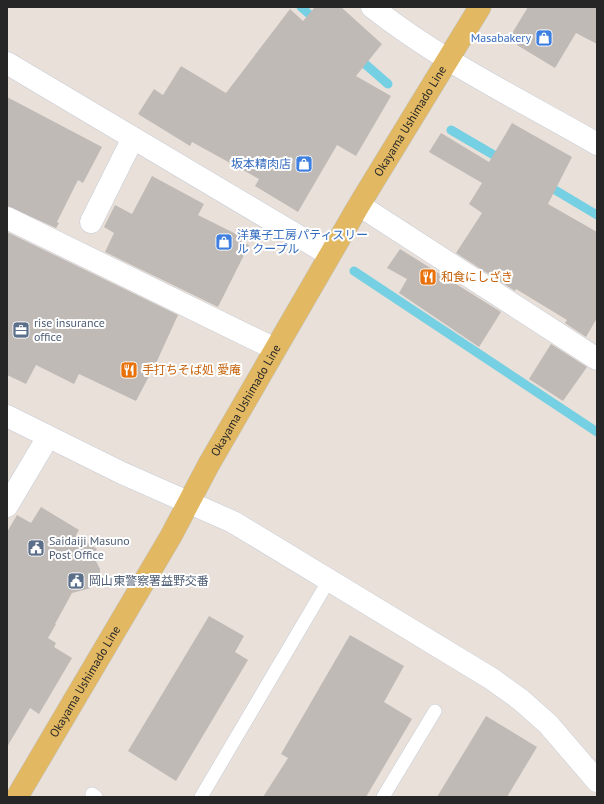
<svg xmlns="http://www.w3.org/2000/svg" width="604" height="804" viewBox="0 0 604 804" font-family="'PT Sans','Noto Sans JP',sans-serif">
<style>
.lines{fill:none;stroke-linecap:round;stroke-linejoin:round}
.stream{stroke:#74d0e2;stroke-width:9}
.building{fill:#c0bab6}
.service-casing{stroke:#c7ccd7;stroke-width:14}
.minor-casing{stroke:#c7ccd7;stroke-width:23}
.secondary-casing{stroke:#c7ccd7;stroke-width:23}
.primary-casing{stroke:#c2c2c2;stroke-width:23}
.service{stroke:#fff;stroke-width:13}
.minor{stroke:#fff;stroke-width:22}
.secondary{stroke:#fff;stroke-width:22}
.primary{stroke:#e2b863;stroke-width:22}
.labels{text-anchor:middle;stroke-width:4;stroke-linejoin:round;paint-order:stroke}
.shop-label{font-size:12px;fill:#366cbe;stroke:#fff;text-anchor:end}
.street-label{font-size:12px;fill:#262626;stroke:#fff}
.food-label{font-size:12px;fill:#c56008;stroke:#fff;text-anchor:start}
.service-label{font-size:12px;fill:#4e5e75;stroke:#fff;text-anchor:start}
</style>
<rect width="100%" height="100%" fill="#e8e0d9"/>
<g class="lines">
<g class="stream">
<polyline points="301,7 318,22"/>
<polyline points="357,57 388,84"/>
<polyline points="451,130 504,161"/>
<polyline points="545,184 597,215"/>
<polyline points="354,271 597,432"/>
</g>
</g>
<g class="building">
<polygon points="315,7 341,7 382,44 356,76 391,96 356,156 337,145 298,212 255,186 259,179 192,142 190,146 138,114 154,89 163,95 181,66 226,93 290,9 303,21"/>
<polygon points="528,7 597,7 597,44 576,33 555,68 517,45 520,41 511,35"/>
<polygon points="7,97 102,147 83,183 78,180 57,222 59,223 56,228 7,206"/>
<polygon points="512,123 572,157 548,204 597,232 597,318 586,337 565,323 567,320 516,289 515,291 456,253 482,213 469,204 482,183 429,152 441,133 489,162"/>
<polygon points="152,176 204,204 198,215 238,235 236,239 249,245 218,307 105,252 114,233 104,227 115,205 132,214"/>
<polygon points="7,232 178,315 157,361 136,401 79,374 74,384 36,365 26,384 7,375"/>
<polygon points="400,249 501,312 479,347 399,293 407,279 387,268"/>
<polygon points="551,344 587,367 563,401 529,379"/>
<polygon points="41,507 79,530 76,535 97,549 93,555 100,569 100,573 98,581 91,588 72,593 55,624 56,624 48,638 56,643 54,647 72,658 39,714 30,708 7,747 7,532 17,515 31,523"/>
<polygon points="209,616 244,636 235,652 248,660 176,781 128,751"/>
<polygon points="350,635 404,666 384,702 412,719 366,797 263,797 288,758 281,754"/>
<polygon points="486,716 537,747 507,797 437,797"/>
</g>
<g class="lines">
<g class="service-casing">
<g id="service">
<polyline points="92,794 96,797"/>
<polyline points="201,797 329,580"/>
<polyline points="383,797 435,711"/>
</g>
</g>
<g class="minor-casing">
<g id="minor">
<polyline points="7,63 330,255"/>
<polyline points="359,205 597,359"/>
<polyline points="7,218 275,349"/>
<polyline points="91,222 133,138"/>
<polyline points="7,416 122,473 233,522 492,679 521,700 548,724 597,781"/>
<polyline points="7,506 48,437"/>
</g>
</g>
<g class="secondary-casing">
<path id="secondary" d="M 372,7 C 440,61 521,100 597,144"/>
</g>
<g class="primary-casing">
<g id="primary">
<path id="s1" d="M 17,797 L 171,536 L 209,464 L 359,205 L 480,7"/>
</g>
</g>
<use href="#service" class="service"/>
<use href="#minor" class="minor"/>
<use href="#secondary" class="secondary"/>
<use href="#primary" class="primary"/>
</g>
<defs>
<g id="shop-square" transform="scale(0.9)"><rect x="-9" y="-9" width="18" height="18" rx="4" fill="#3f7fe0" stroke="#fff"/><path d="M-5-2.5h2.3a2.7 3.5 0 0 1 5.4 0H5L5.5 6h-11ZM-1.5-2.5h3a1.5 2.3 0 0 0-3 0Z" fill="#fff"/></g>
<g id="restaurant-square" transform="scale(0.9)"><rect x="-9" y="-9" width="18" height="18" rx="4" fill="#e8710a" stroke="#fff"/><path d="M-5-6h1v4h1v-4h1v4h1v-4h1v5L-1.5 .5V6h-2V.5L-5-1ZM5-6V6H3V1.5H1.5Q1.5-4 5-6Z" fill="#fff"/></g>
<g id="office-square" transform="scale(0.9)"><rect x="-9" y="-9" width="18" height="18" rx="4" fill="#5c6f8a" stroke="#fff"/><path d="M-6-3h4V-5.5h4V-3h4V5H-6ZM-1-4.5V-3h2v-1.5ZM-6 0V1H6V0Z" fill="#fff"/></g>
<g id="civic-square" transform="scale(0.9)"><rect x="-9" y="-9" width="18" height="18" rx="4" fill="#5c6f8a" stroke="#fff"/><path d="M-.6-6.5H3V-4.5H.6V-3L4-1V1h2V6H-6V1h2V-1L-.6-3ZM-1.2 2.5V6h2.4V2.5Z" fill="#fff"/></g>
</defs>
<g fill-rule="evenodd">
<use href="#shop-square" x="544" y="38"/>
<use href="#shop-square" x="304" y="164"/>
<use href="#shop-square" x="224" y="242"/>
<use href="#restaurant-square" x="428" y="277"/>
<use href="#office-square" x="21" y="330"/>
<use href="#restaurant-square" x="129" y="370"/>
<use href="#civic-square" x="36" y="548"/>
<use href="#civic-square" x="76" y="581"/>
</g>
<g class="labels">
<g class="shop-label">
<text x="531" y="42">Masabakery</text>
<text x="291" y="168">坂本精肉店</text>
<text x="237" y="239" text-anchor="start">洋菓子工房パティスリー<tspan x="237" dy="14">ル クープル</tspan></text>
</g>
<g class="street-label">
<text dy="4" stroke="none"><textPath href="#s1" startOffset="782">Okayama Ushimado Line</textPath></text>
<text dy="4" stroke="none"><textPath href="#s1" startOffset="458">Okayama Ushimado Line</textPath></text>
<text dy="4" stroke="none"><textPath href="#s1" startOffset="134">Okayama Ushimado Line</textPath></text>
</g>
<g class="food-label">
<text x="441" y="281">和食にしざき</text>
<text x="142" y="374">手打ちそば処 愛庵</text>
</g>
<g class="service-label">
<text x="34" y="327">rise insurance<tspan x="34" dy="14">office</tspan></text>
<text x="49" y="545">Saidaiji Masuno<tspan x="49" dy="14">Post Office</tspan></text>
<text x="89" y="585">岡山東警察署益野交番</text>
</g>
</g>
<rect width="604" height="804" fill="none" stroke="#262626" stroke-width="16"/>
</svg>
